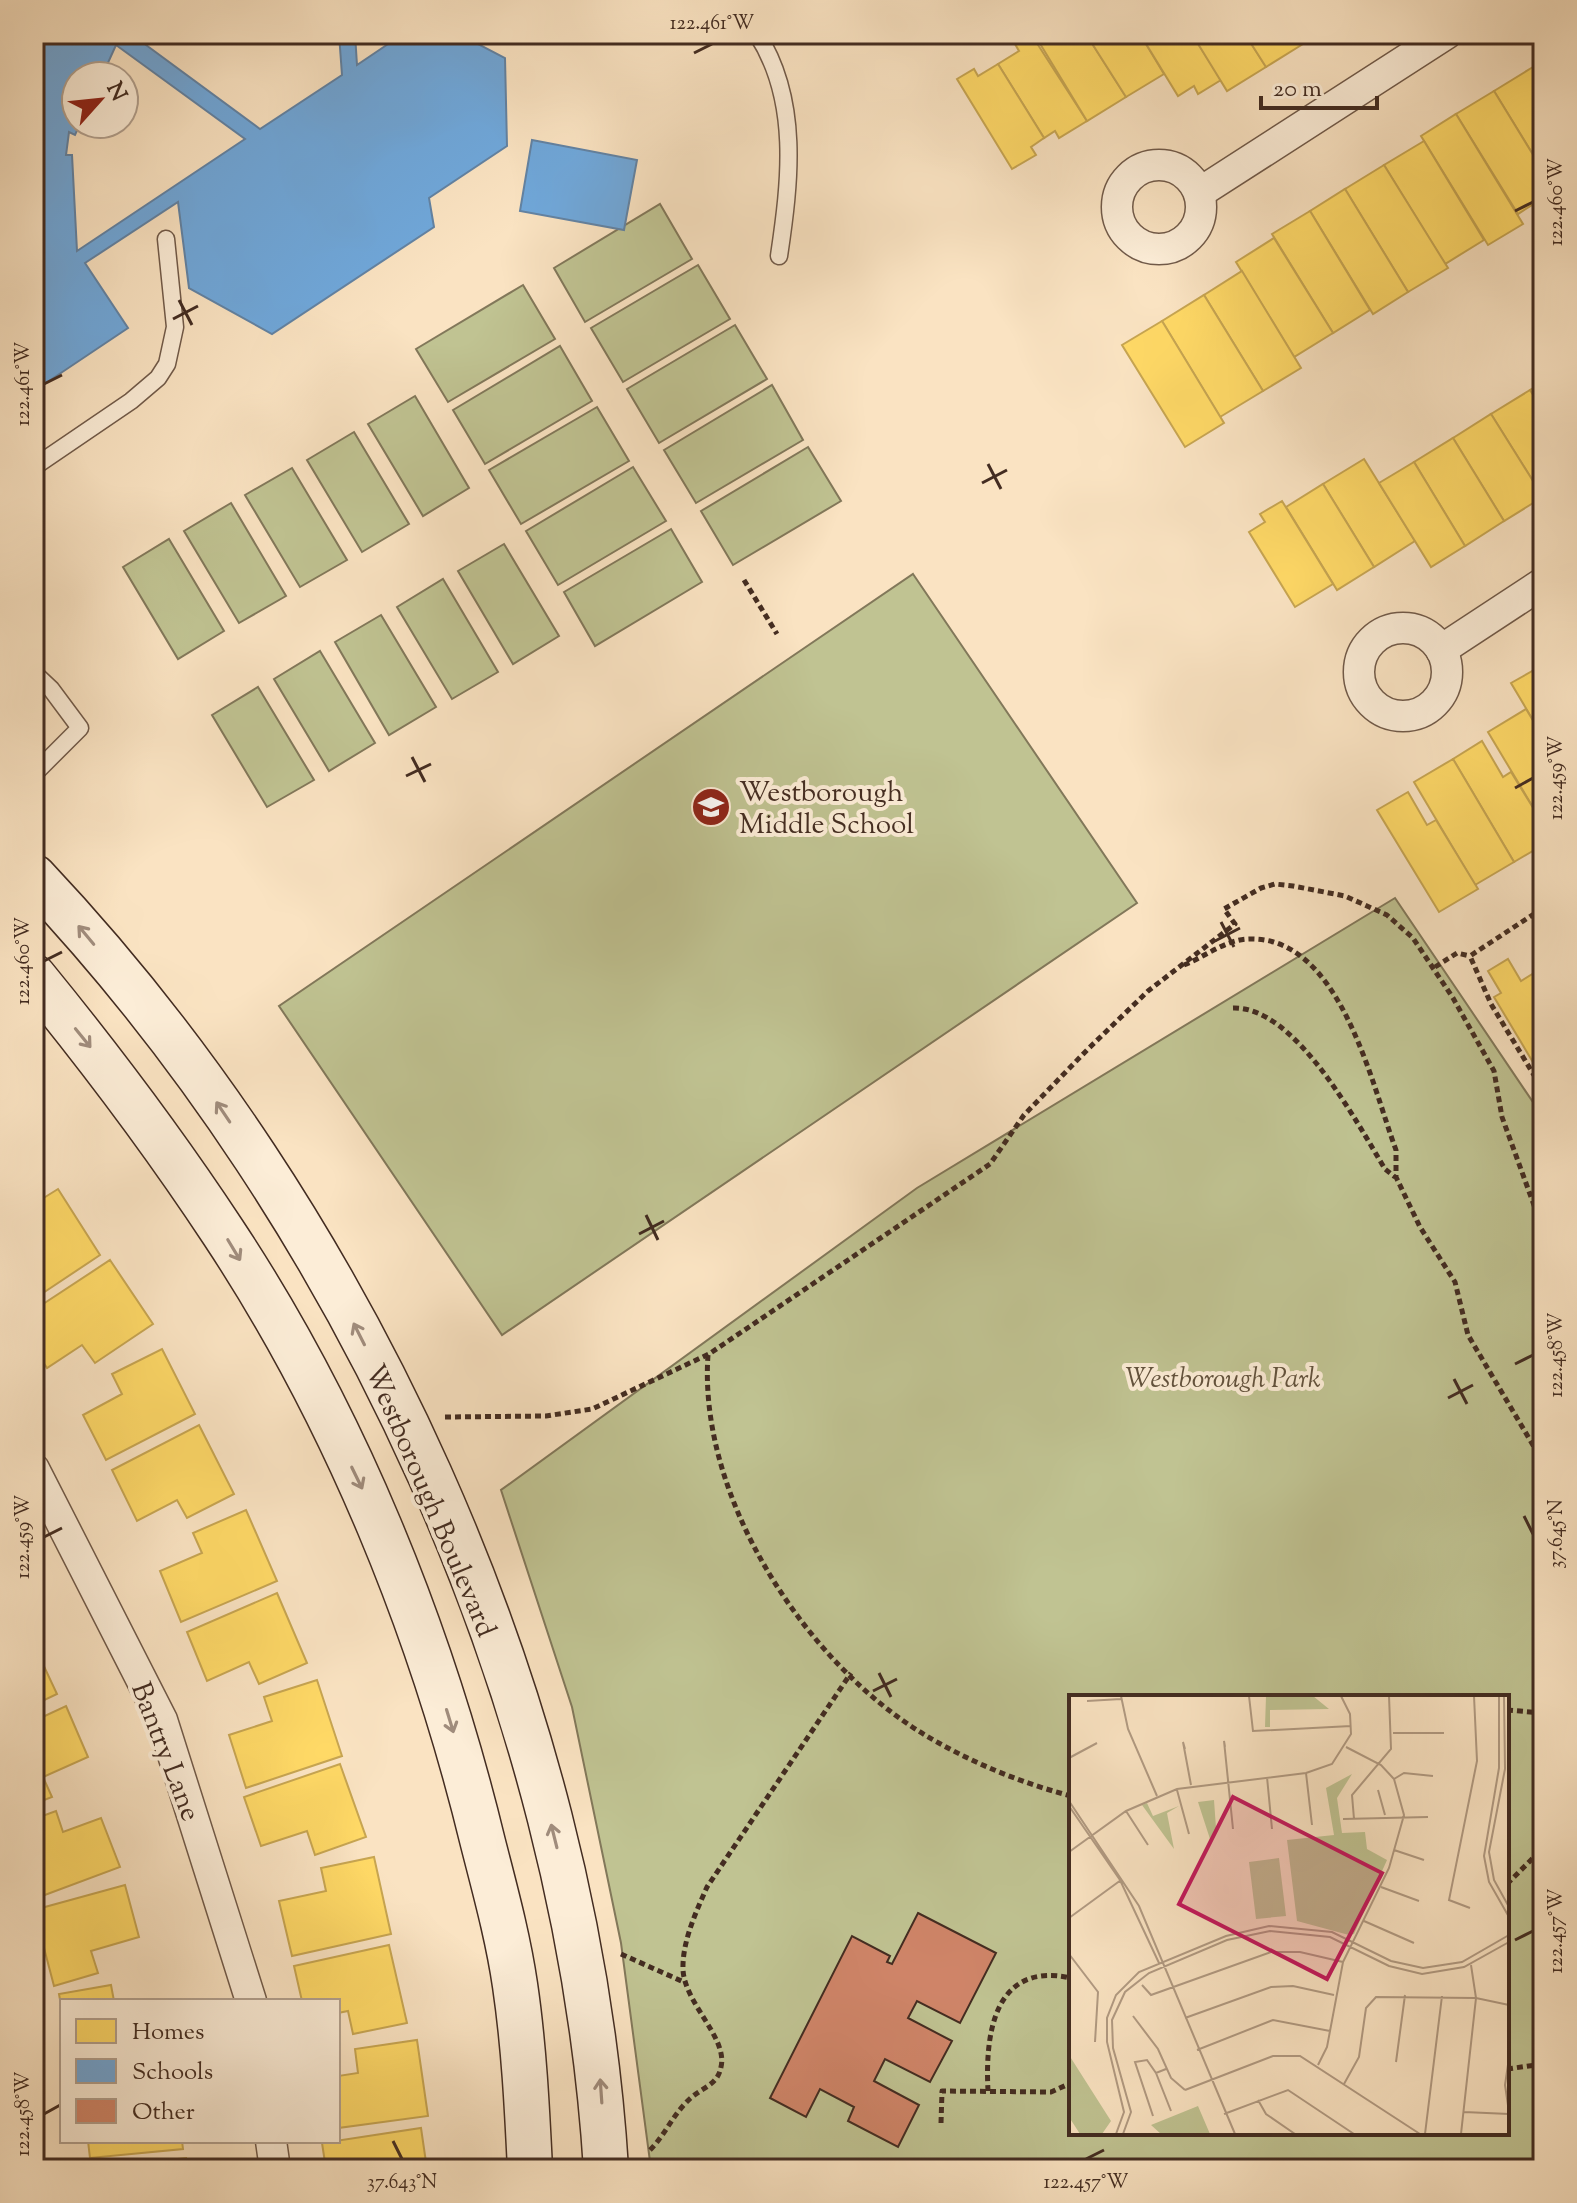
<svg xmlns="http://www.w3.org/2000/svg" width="1577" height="2203" viewBox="0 0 1577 2203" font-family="'Sorts Mill Goudy',serif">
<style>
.green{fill:#c0c392;stroke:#82785a;stroke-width:2;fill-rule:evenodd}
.homes{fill:#ffd966;stroke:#c7a551;stroke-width:2}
.schools{fill:#6fa8dc;stroke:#6283a4;stroke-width:2;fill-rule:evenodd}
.building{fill:#d08569;stroke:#432c21;stroke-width:2}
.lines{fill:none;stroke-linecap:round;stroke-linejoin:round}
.service-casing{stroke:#715a49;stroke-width:19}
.minor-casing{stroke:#715a49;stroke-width:33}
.secondary-casing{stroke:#432c21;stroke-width:47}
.path{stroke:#432c21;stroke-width:5;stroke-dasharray:6 4;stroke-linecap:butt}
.service{stroke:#fcedd7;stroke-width:16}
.minor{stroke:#fcedd7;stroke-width:30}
.secondary{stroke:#fcedd7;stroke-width:44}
.oneway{stroke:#a08c7c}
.ticks{fill:none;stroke:#432c21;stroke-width:3}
.labels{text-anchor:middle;stroke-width:8;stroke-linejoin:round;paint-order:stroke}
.poi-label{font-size:28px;fill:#432c21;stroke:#fcedd7;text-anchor:start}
.park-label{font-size:28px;font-style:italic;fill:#62523d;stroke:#fcedd7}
.street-label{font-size:28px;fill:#432c21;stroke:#fcedd7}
.inset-road{fill:none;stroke:#b19a82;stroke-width:2}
.view{fill:#c2185b;fill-opacity:0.15;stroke:#c2185b;stroke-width:4}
.inset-edge{fill:none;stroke:#432c21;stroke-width:4}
.neatline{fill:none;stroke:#432c21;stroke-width:3}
.ticks-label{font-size:20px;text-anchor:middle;fill:#432c21}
</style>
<rect width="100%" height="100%" fill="#fae3c2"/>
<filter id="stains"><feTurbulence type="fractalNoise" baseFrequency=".0025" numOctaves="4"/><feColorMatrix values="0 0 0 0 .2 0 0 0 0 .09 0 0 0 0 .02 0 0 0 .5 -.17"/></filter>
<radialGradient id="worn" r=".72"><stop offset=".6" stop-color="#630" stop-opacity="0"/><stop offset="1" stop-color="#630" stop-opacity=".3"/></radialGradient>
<g class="green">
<polygon points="660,204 692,259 585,322 554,268"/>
<polygon points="698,265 730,319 623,382 591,328"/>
<polygon points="523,285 555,339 448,402 416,349"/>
<polygon points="735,325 767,379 659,443 627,389"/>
<polygon points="560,346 592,401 485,464 453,410"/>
<polygon points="772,385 803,440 696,503 664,450"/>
<polygon points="415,396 469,488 423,516 368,424"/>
<polygon points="597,407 629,461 521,524 489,470"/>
<polygon points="354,432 409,524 362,552 307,460"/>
<polygon points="808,447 841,501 733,565 701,511"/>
<polygon points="633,467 666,521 558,585 526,531"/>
<polygon points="292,468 347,560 300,587 245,495"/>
<polygon points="231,503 286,596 239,623 184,531"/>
<polygon points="671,529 702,582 595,646 564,592"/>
<polygon points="169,539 224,631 178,659 123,567"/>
<polygon points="504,544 559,636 513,664 458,571"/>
<polygon points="913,574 1137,903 502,1335 279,1006"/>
<polygon points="443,579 498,672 452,699 397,607"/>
<polygon points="381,615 436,707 389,735 335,642"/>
<polygon points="320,651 375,743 329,771 274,679"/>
<polygon points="258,687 314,780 267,807 212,715"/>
<path d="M 1395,898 L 1543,1117 L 1543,2169 L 651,2169 L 621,1943 L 572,1707 L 501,1490 L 917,1188 ZM 1071,1697 L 1507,1697 L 1507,2133 L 1071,2133 Z"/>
</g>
<g class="homes">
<polygon points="1031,34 1087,121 1059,138 1055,131 1044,138 998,64 1019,51 1015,44"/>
<polygon points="1041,34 1086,34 1126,97 1087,121 1039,42 1044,39"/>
<polygon points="1086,34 1140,34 1164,74 1126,97"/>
<polygon points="1140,34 1192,34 1221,80 1198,94 1194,86 1178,96"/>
<polygon points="1192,34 1245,34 1266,67 1227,91"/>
<polygon points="1245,34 1297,34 1303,44 1266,67"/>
<polygon points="998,64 1044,138 1031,147 1036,155 1012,169 957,79 974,69 978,76"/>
<polygon points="1533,67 1543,83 1543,171 1494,91"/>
<polygon points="1494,91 1543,171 1543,198 1518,214 1456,114"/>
<polygon points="1456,114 1523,224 1488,245 1421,136"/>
<polygon points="1424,141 1484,240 1445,264 1384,165"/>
<polygon points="1384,165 1448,268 1408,292 1345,189"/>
<polygon points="1345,189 1408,292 1373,314 1310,211"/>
<polygon points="1310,211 1370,310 1333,333 1272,234"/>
<polygon points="1274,238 1333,333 1294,357 1236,262"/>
<polygon points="1242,271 1301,368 1263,391 1204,295"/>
<polygon points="1204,295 1263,391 1220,417 1162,321"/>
<polygon points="1162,321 1224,423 1185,447 1122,345"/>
<polygon points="1543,382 1543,411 1530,390"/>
<polygon points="1530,390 1543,411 1543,497 1491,414"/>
<polygon points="1491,414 1543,497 1504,521 1453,438"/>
<polygon points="1453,438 1504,521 1465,546 1414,462"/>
<polygon points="1364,459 1415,541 1374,567 1323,484"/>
<polygon points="1414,462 1465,546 1431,567 1379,483"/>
<polygon points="1323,484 1374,567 1337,590 1286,507"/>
<polygon points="1282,501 1333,584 1295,607 1249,532 1265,522 1260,514"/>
<polygon points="1543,665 1543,737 1511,683"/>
<polygon points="1526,709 1543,737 1543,824 1488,732"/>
<polygon points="1482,741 1503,777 1511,772 1543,824 1543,845 1514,862 1453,759"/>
<polygon points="1453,759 1514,862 1475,885 1414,782"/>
<polygon points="1408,792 1427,825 1436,820 1478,889 1439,912 1377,810"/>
<polygon points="1508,959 1521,981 1539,970 1543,977 1543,1079 1494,997 1501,993 1488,971"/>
<polygon points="58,1189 100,1255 34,1299 34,1204"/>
<polygon points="110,1260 153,1324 95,1363 82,1345 47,1368 34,1348 34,1310"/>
<polygon points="162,1349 195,1414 106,1460 83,1415 122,1394 112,1374"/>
<polygon points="199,1425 234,1494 187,1518 177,1500 137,1521 112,1470"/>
<polygon points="246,1510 277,1581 181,1622 160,1571 202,1553 193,1533"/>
<polygon points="277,1593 307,1663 259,1684 249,1662 207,1681 187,1632"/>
<polygon points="34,1645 57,1694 34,1705"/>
<polygon points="317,1680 342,1756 246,1788 229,1735 272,1721 264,1697"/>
<polygon points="66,1706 88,1757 43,1777 52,1797 34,1804 34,1721"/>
<polygon points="340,1764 366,1837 315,1855 307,1831 261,1846 244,1797"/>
<polygon points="56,1811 63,1832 101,1818 120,1867 34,1899 34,1819"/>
<polygon points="374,1857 391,1934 292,1956 279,1901 326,1891 321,1868"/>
<polygon points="125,1885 139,1937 91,1951 98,1973 54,1986 34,1910"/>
<polygon points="389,1945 407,2023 353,2034 348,2011 338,2013 338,2001 302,2001 294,1966"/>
<polygon points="111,1985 114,2001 62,2001 62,2011 59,1994"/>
<polygon points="417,2040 428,2116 338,2128 338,2076 358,2073 355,2049"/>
<polygon points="421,2128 427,2169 326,2169 322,2143"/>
<polygon points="88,2141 182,2141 183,2149 90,2158"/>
<polygon points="186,2158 187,2169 89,2168"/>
</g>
<g class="schools">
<path d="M 34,34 L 131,34 L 260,129 L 342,75 L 339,34 L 355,34 L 357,65 L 403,34 L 459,34 L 505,58 L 507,146 L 429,198 L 434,227 L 272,334 L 189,288 L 178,202 L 85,263 L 128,328 L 34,391 ZM 116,45 L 245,139 L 77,251 L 72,155 L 66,155 L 69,132 L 75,135 L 80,124 L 76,124 L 76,76 L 102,76 Z"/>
<polygon points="532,140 637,160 624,230 520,211"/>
</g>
<polygon class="building" points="918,1913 996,1953 960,2023 917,2001 908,2018 952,2041 930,2082 885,2059 874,2081 919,2105 898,2147 848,2121 854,2107 820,2089 806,2117 770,2098 852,1936 890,1956 887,1962 892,1964"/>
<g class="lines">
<g class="service-casing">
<g id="service">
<path d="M 757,34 C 800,100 790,182 779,256"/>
<polyline points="34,467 131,401 158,378 167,364 175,327 166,239"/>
<polyline points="34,673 51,689 80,728 34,774"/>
</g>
</g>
<g class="minor-casing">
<g id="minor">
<circle cx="1159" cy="207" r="42"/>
<polyline points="1199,193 1446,34"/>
<circle cx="1403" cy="672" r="44"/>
<polyline points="1441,650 1543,583"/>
<polyline points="34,1469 162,1720 251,2001"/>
<polyline points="271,2141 275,2169"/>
</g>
</g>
<g class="secondary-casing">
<g id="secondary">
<path d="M 34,877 C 356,1218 577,1700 606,2169"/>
<path d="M 34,977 C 101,1059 165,1144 223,1232 C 345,1416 431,1629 483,1843 C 495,1890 508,1937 515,1985 C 524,2046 527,2107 530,2169"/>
</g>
</g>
<g class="path">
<polyline points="744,580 777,634"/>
<polyline points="1543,908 1470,956 1491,1004 1543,1090"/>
<path d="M 1184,965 C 1204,957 1226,940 1247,939 C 1340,934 1371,1083 1396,1150 L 1396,1177 L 1420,1227 L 1455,1282 L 1468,1335 L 1543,1462"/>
<polyline points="1435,967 1457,953 1470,956"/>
<path d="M 1233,1008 C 1295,1006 1356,1121 1385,1169 L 1395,1177"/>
<path d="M 708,1355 C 698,1497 805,1663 925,1735 C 970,1762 1021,1783 1071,1796"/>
<polyline points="445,1417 546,1416 592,1409 709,1354 990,1164 1024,1115 1088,1049 1148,991 1235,924 1224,909 1261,888 1275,884 1293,886 1345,896 1387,915 1413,938 1453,998 1494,1071 1502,1117 1543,1230"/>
<polyline points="1507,1710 1543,1713"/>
<polyline points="1507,1884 1543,1848"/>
<polyline points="621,1954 686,1983"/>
<polyline points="1507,2069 1543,2064"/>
<path d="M 988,2091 C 985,2034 994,1961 1071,1978"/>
<polyline points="941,2123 942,2091 1051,2092 1071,2083"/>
<path d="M 650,2150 C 666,2134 674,2112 692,2097 C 704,2087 718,2084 721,2067 C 728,2038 685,2004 683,1970 C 682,1942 696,1912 707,1887 L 851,1673"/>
</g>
<use href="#service" class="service"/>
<use href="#minor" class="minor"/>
<use href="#secondary" class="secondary"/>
</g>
<defs><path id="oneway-shaft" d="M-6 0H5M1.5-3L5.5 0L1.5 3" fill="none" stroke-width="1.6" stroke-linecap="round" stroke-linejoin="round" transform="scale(2)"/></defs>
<g class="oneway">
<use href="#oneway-shaft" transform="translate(86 935) rotate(-130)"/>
<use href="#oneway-shaft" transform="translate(83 1038) rotate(51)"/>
<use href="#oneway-shaft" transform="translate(223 1112) rotate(-124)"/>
<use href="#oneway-shaft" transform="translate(234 1250) rotate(59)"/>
<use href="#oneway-shaft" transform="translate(359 1334) rotate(-117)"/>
<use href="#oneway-shaft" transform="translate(357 1478) rotate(64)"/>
<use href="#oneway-shaft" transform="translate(450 1721) rotate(73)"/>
<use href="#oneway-shaft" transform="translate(554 1836) rotate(-104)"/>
<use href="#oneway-shaft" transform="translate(601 2091) rotate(-94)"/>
</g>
<path class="ticks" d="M 694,53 L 712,44M 1515,211 L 1533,202M 179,300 L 192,325M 173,319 L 198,306M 44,384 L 62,375M 988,464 L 1001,489M 982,483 L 1007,470M 412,757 L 425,782M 406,776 L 431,764M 1515,788 L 1533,778M 1221,922 L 1234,947M 1215,941 L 1240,928M 44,961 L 62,952M 646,1215 L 658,1240M 639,1234 L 664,1221M 1515,1364 L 1533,1355M 1454,1379 L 1467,1404M 1448,1398 L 1473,1385M 1524,1516 L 1533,1534M 44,1537 L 62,1528M 879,1673 L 891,1697M 873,1691 L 897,1679M 1515,1940 L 1533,1931M 44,2114 L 62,2104M 393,2141 L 402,2159M 1086,2159 L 1104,2150"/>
<defs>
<g id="school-disc" transform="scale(2)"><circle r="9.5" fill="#8f2418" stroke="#fcedd7"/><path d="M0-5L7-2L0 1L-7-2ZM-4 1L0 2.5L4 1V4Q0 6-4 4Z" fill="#fff"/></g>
</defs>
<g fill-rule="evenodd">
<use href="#school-disc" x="711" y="807"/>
</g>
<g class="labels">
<g class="poi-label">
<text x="739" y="801">Westborough<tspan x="739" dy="32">Middle School</tspan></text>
</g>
<g class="park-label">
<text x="1223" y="1387">Westborough Park</text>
</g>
<g class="street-label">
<text transform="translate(432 1500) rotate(67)" y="10">Westborough Boulevard</text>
<text transform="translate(167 1751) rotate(69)" y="10">Bantry Lane</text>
</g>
</g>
<g transform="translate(1069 1695)">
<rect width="440" height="440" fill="#fae3c2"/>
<path d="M 197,1 L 244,1 L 260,14 L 201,15 L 201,32 L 196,32 ZM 283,79 L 268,103 L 273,138 L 296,137 L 298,154 L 318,165 L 285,239 L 280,240 L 228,226 L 218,145 L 265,140 L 257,93 ZM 145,105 L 147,133 L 141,144 L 129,107 ZM 78,108 L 84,121 L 110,111 L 98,118 L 105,154 L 73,110 ZM 210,163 L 217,221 L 187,224 L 180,167 ZM 0,360 L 42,426 L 33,439 L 11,439 L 0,422 ZM 129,411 L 141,439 L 92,439 L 82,430 Z" fill="#c0c392"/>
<path class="inset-road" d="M 52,1 L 59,34 L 88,101M 180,1 L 184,36 L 282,31M 430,1 L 430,73 L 415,161 L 420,187 L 440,222M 435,1 L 436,74 L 420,157 L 425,185 L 440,212M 18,6 L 52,4M 324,38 L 375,38 L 369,38M 156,52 L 155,46 L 164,134M 116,54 L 114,47 L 122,90M 0,63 L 28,48M 237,78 L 243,130M 198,82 L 203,134M 325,84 L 335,78 L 364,81M 108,95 L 120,139M 309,95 L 316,120M 0,106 L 70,211 L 166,439M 0,111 L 51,185 L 90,268M 57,116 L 79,150M 274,124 L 359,122M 285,124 L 283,100 L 322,54 L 320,1M 325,155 L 355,165M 0,157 L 57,116 L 108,94 L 237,78 L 263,69 L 282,39 L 281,19 L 272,1M 312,192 L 350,206M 401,213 L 380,205 L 408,66 L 405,1M 0,223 L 52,185M 295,226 L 345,248M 0,259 L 29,297 L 26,347M 73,290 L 82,300 L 202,257 L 231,257 L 274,267M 64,321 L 89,354 L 102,383 L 116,395M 116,323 L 202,292 L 224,291 L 265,300M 128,355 L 204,325 L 261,336M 440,363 L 436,390 L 440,417M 327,367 L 336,300M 249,370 L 258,352 L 274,267 L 320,173 L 335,120 L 325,84 L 312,70 L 277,52M 87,378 L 102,416M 275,389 L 290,362 L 297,313 L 307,302 L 407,303 L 440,310M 116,395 L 204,361 L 231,361 L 351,439M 189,405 L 197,419 L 226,439M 395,417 L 440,419M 155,419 L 219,395 L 285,439M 84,421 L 66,367 L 78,365 L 87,378 L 97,374M 47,439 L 55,417 L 38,347 L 38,323 L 47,300 L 70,277 L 157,241 L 200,231 L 263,237 L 322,266 L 354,273 L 393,267 L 440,240M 54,439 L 62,417 L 44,353 L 43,325 L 56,297 L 80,278 L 158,245 L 201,236 L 261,242 L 320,271 L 353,279 L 395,272 L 440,247M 356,439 L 373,301M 392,439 L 407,303 L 402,270"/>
<path class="view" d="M 164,102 L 313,178 L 258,284 L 110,209 Z"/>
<rect width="440" height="440" class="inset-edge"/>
</g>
<rect width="1577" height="2203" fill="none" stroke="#fae3c2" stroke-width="88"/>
<rect x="60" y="1999" width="280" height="144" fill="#fcedd7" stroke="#b2a08e" stroke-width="2"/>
<rect x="76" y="2019" width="40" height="24" fill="#ffd966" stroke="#b2a08e" stroke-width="2"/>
<text x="132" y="2039" font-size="24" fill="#432c21">Homes</text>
<rect x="76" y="2059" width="40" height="24" fill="#6fa8dc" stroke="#b2a08e" stroke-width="2"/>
<text x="132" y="2079" font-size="24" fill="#432c21">Schools</text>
<rect x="76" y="2099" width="40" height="24" fill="#d08569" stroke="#b2a08e" stroke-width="2"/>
<text x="132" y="2119" font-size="24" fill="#432c21">Other</text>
<g transform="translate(100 100) rotate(63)"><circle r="38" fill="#fcedd7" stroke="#b2a08e" stroke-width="2"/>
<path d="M0-6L14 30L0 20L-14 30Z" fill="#8f2418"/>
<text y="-12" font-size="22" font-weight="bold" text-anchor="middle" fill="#432c21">N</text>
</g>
<path d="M1261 96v12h116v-12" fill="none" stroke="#432c21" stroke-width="4"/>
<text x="1273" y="96" font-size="24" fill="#432c21" stroke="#fcedd7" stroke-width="6" paint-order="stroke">20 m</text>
<rect x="44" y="44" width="1489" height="2115" class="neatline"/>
<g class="ticks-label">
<text x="712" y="29">122.461°W</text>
<text transform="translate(1555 202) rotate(-90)" y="7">122.460°W</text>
<text transform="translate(22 384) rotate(-90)" y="7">122.461°W</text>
<text transform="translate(1555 778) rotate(-90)" y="7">122.459°W</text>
<text transform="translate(22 961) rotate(-90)" y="7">122.460°W</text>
<text transform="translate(1555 1355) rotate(-90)" y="7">122.458°W</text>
<text transform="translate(1555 1534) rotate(-90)" y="7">37.645°N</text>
<text transform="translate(22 1537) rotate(-90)" y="7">122.459°W</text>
<text transform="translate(1555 1931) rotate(-90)" y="7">122.457°W</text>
<text transform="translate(22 2114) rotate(-90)" y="7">122.458°W</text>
<text x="402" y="2188">37.643°N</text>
<text x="1086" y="2188">122.457°W</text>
</g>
<rect width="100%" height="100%" filter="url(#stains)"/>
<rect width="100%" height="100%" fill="url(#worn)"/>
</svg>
